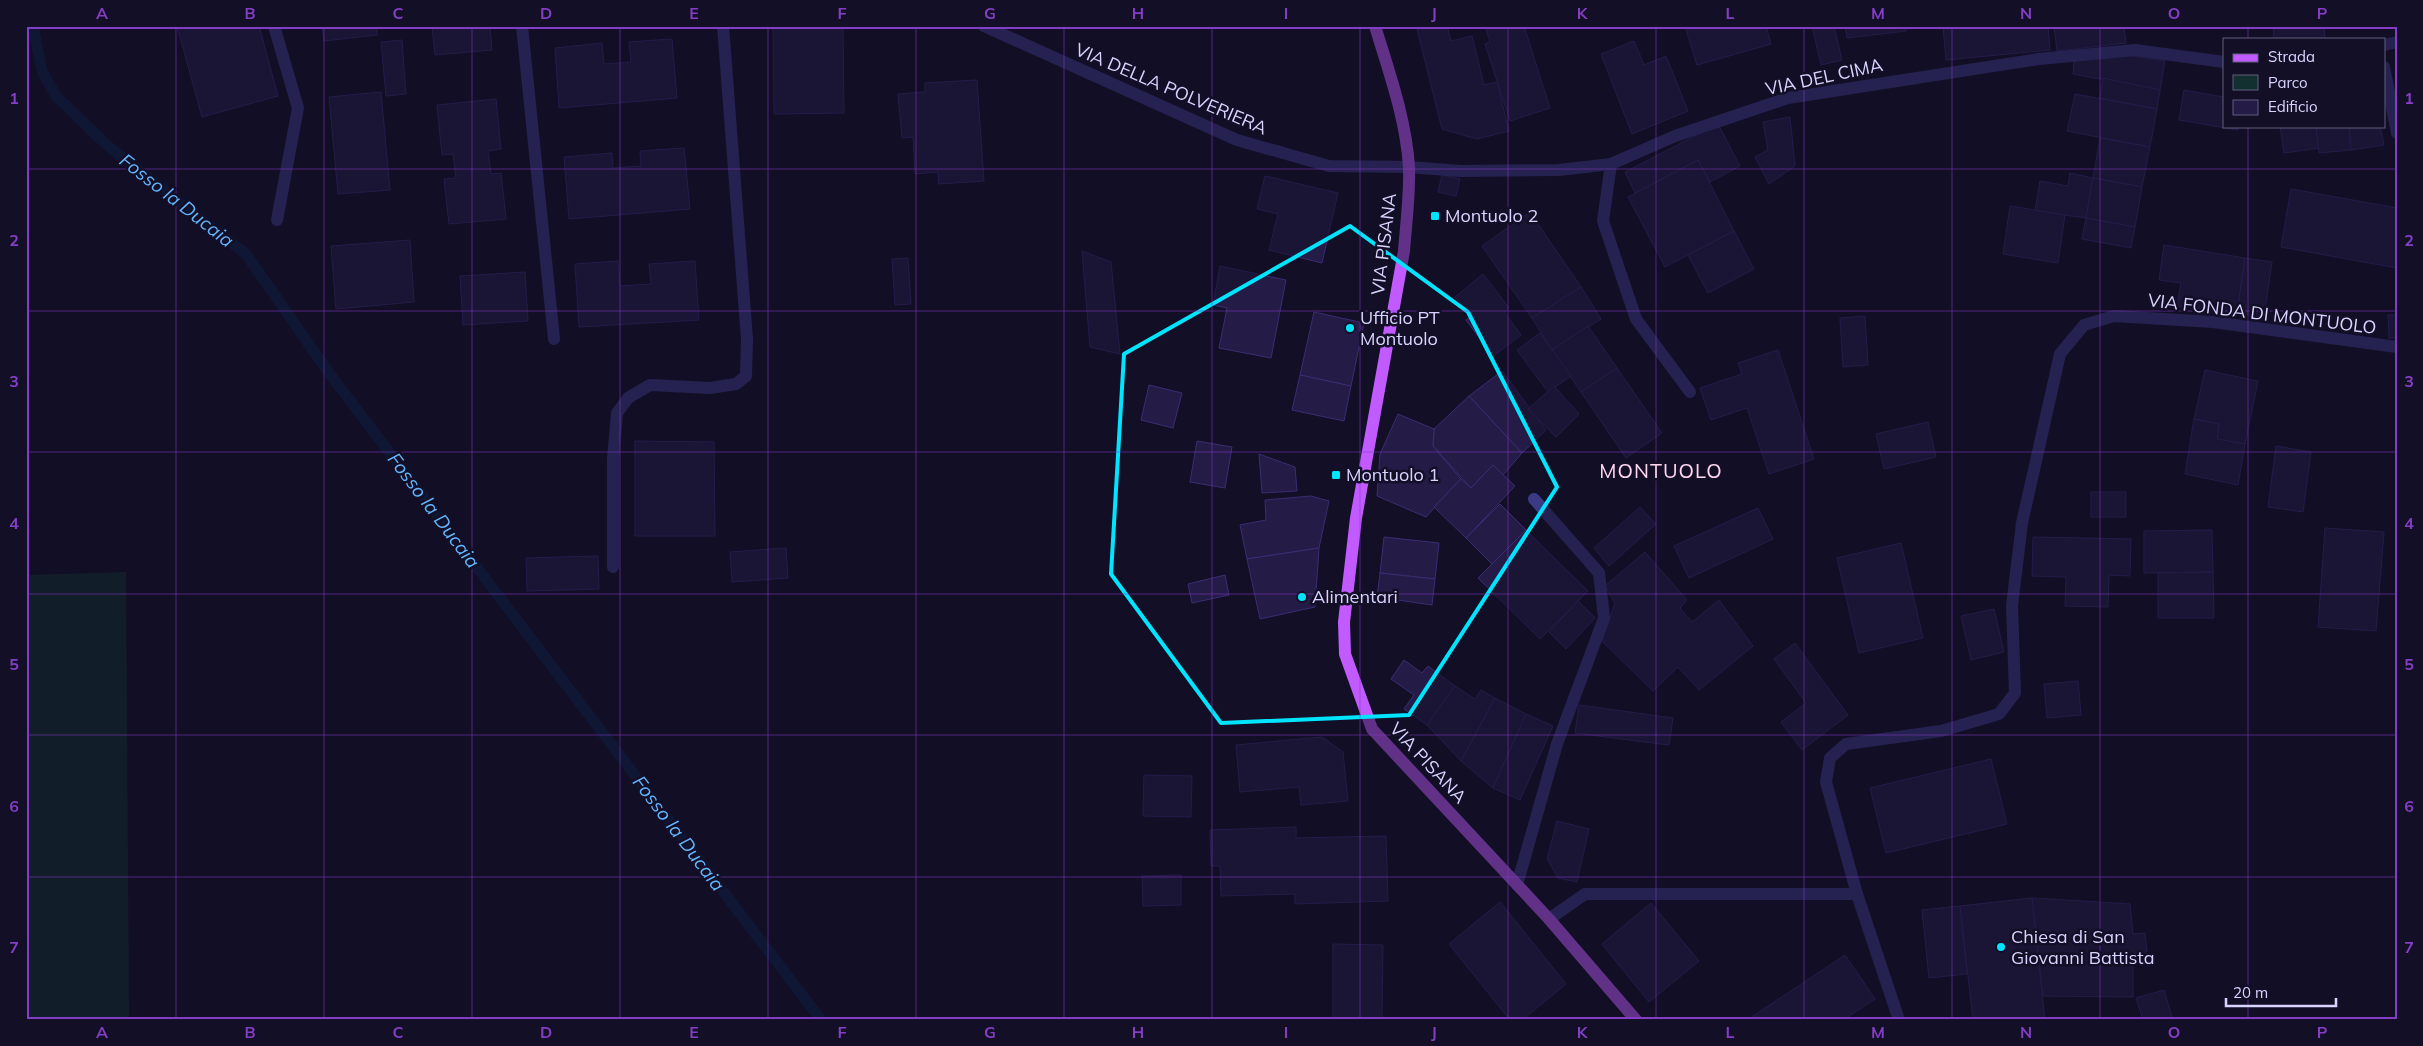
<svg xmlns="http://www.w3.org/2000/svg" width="2423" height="1046" viewBox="0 0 2423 1046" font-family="Mulish,sans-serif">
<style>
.green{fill:#12302f}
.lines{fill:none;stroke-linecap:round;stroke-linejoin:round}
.stream{stroke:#0c2248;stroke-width:11}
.building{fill:#241b47;stroke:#3b2d73}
.minor{stroke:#3d3a85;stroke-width:12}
.major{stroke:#c25bff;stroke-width:12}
.marked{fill:none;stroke:#00e5ff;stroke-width:4;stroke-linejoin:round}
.grid{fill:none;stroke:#843dc5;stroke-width:1;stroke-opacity:0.55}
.poi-dot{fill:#00e5ff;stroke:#130f26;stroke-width:2}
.labels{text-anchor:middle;stroke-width:5;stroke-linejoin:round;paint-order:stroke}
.street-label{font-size:18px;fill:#d9d4ff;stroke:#130f26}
.poi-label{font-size:18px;fill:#d9d4ff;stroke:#130f26;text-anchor:start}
.water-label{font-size:19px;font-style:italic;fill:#62b6ff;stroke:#130f26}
.quarter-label{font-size:20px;letter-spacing:1px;fill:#ffd6f0;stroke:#130f26}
.neatline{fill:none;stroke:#843dc5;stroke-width:2}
.grid-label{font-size:16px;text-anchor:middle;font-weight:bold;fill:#843dc5}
</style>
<rect width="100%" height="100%" fill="#130f26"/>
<polygon class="green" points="26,317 29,575 126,572 129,1020 26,1020"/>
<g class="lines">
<polyline class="stream" points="33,26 42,71 56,96 108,146 246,254 329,373 821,1020"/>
</g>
<g class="building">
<polygon points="177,26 259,26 278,96 202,117"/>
<polygon points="322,26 377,26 377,35 324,41"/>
<polygon points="432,26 490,26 492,50 435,55"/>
<polygon points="773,26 843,26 844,113 774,114"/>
<polygon points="1427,26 1447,26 1451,41 1472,36 1484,85 1497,82 1509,131 1477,139 1442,129 1417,29"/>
<polygon points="1485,26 1524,26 1550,108 1510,121 1485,44 1490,42"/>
<polygon points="1685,26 1766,26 1771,44 1697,65"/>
<polygon points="1812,26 1834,26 1842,60 1821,65"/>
<polygon points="1845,26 1906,26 1906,31 1847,38"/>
<polygon points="1943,26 2048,26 2050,50 1946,60"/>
<polygon points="2054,26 2124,26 2126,43 2057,51"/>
<polygon points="2273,26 2324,26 2325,39 2274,39"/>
<polygon points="672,39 677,98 559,108 555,48 602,43 604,64 631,62 629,42"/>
<polygon points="402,40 406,94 386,96 381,42"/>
<polygon points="1634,41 1644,65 1666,56 1688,111 1632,134 1601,54"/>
<polygon points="2127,55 2165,61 2160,90 2073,74 2074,60"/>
<polygon points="2103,78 2160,90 2157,109 2100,98"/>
<polygon points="977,80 984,181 939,184 938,172 915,174 913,137 902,138 898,94 925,92 925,83"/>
<polygon points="2184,90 2224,97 2224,126 2238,126 2238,130 2179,120"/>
<polygon points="381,92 390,190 338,194 329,97"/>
<polygon points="2075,94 2157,109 2150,147 2067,131"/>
<polygon points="496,99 501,149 488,151 491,174 501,173 506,219 449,224 444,179 456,178 453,154 442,155 437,105"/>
<polygon points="1790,117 1795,166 1769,184 1755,157 1768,150 1763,122"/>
<polygon points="1718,124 1740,166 1710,182 1698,160 1635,193 1625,172"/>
<polygon points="2280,126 2316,126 2319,148 2284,153"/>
<polygon points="2316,126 2349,126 2351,150 2319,153"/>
<polygon points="2349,126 2380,126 2384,145 2351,150"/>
<polygon points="2100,138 2150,147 2142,187 2093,178"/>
<polygon points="684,148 690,209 569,219 564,157 612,153 613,168 641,166 640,151"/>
<polygon points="1698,160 1734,231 1665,267 1628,197"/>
<polygon points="2070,173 2093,178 2086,218 2035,211 2040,181 2068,186"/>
<polygon points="1442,175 1460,179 1456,196 1438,192"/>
<polygon points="1265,176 1338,193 1322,263 1269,250 1278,214 1257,209"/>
<polygon points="2093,178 2142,187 2135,227 2086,218"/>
<polygon points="2291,189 2397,208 2397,268 2281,247"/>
<polygon points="2010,206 2065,215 2058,263 2003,254"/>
<polygon points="1530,212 1581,287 1532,318 1482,246"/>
<polygon points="2086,218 2135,227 2131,248 2082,239"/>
<polygon points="1734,231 1754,269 1708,293 1688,255"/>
<polygon points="410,240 414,302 336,309 331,246"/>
<polygon points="2164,245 2245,258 2237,313 2177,306 2181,283 2159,280"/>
<polygon points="1082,251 1111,262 1120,354 1090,347"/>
<polygon points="908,258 911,304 895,305 892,259"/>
<polygon points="2245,258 2272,262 2264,317 2237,313"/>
<polygon points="618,261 620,286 651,284 649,264 695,261 699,320 579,327 575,264"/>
<polygon points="1220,266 1286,280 1271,358 1219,348 1227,308 1213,305"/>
<polygon points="525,272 528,321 463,325 460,276"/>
<polygon points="1483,274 1509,308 1504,312 1521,335 1493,356 1466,320 1471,317 1455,297"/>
<polygon points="1581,287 1601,319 1552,350 1532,318"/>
<polygon points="1314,312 1364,323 1351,386 1300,375"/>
<polygon points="2388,315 2397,315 2397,338 2389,338"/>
<polygon points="1865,316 1868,365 1843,367 1840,318"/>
<polygon points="1588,326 1617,368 1581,392 1552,350"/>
<polygon points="1540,333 1571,376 1548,392 1517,350"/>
<polygon points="1778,350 1814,459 1769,474 1747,408 1711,420 1700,388 1742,374 1738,363"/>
<polygon points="1617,368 1662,433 1626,458 1581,392"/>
<polygon points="2205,370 2258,381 2245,444 2217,439 2219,424 2194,419"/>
<polygon points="1502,371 1546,430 1522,453 1469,396"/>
<polygon points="1300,375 1351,386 1344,421 1292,410"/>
<polygon points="1149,385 1182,393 1173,428 1141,420"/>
<polygon points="1554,386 1579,414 1556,437 1528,409"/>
<polygon points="1469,396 1522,453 1503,475 1493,465 1471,488 1433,446 1434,429"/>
<polygon points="1398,414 1434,429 1433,446 1461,479 1426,517 1377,496 1380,454"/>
<polygon points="2194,419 2219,424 2217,439 2245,444 2238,485 2185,474"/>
<polygon points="1928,422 1936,457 1884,469 1876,434"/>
<polygon points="635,441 714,442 715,536 635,536"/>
<polygon points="1197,441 1232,447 1225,488 1190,482"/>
<polygon points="2276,446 2311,452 2303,512 2268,507"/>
<polygon points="1259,454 1295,467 1297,491 1262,493"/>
<polygon points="1493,465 1515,486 1466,538 1434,507 1461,479 1471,488"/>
<rect x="2091" y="492" width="35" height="25"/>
<polygon points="1311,496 1329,501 1319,548 1247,559 1240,525 1266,520 1265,500"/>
<polygon points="1500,504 1526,530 1492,564 1466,538"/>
<polygon points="1640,507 1656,524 1609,566 1594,548"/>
<polygon points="1758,508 1773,539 1689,578 1674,546"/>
<polygon points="2325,528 2384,532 2376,631 2318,627"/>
<polygon points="1526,530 1588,591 1540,639 1478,578"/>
<polygon points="2212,530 2213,572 2144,573 2144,531"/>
<polygon points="1384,537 1439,543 1435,579 1380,573"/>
<polygon points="2033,537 2131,539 2130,576 2109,575 2108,607 2065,606 2066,577 2032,576"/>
<polygon points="1901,543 1923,638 1859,653 1837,558"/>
<polygon points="786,548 788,578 732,582 730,552"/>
<polygon points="1319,548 1315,607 1260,619 1247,559"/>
<polygon points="1645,552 1687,600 1680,608 1692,622 1719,600 1753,646 1699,690 1678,667 1653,691 1602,641 1615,603 1605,586"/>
<polygon points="598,556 599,589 527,591 526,558"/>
<polygon points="2213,572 2214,618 2158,618 2158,573"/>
<polygon points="1380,573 1435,579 1432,605 1377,597"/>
<polygon points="1225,575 1229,595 1192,603 1188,584"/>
<polygon points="1578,601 1595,618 1566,649 1549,632"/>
<polygon points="1994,609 2004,652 1971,660 1961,616"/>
<polygon points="1795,643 1848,715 1802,750 1781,722 1806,703 1774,659"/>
<polygon points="1404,660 1422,673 1428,666 1455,686 1427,725 1404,709 1414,695 1391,679"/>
<polygon points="2078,681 2081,715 2047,718 2044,684"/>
<polygon points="1455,686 1475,699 1481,690 1495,698 1461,761 1427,725"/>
<polygon points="1495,698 1526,714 1493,788 1461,761"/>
<polygon points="1579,705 1673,718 1669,745 1575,733"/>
<polygon points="1526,714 1553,726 1520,800 1493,788"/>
<polygon points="1322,737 1343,752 1348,801 1301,805 1299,787 1240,792 1236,745"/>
<polygon points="1991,759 2007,824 1886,853 1870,788"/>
<polygon points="1144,775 1192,776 1191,817 1143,816"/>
<polygon points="1557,821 1589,829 1577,882 1558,878 1547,859"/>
<polygon points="1296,827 1296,838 1386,836 1388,901 1295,904 1295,894 1221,896 1220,866 1211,866 1210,830"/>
<polygon points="1181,875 1181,905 1143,906 1142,876"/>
<polygon points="2032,898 2130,904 2133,934 2145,933 2147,952 2133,953 2133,997 2043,996"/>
<polygon points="2032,898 2045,1020 1973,1020 1960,906"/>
<polygon points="1500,902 1566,984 1522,1020 1510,1020 1449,944"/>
<polygon points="1651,903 1699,961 1649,1002 1602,944"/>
<polygon points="1960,906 1967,974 1929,978 1922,910"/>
<polygon points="1333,944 1383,945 1382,1020 1333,1020"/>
<polygon points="1845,955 1875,999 1846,1018 1847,1020 1747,1020"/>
<polygon points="2164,990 2173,1020 2143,1020 2136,998"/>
</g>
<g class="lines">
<g class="minor">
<polyline points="274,26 298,108 277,220"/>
<polyline points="522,26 554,339"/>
<polyline points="984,26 1237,140 1329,166 1409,167 1460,171 1559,170 1611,164 1675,136 1788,98 2039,59 2135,50 2224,62"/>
<polyline points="2384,45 2397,42"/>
<polyline points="2384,67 2397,133"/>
<polyline points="1611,164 1603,221 1636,319 1690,392"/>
<polyline points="613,567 613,459 617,413 628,398 650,385 710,388 736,384 746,376 747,339 723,26"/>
<polyline points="1517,885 1557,744 1604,618 1599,573 1534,499"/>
<polyline points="1549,919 1585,894 1857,894"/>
<polyline points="1899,1020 1857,894 1826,782 1830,758 1846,744 1941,731 1999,714 2015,693 2012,606 2022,523 2060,354 2084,325 2114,316 2213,322 2397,347"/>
</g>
<path class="major" d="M 1375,26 C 1389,72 1406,119 1409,167 C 1410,195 1406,224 1404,251 L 1356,518 L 1344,622 L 1345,654 L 1372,729 L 1549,919 L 1636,1020"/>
</g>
<path d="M0 0H2423V1046H0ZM 1350,226 L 1468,312 L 1557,487 L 1409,715 L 1221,723 L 1111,574 L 1124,354 Z" fill="#130f26" fill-opacity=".55" fill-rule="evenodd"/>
<path class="marked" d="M 1350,226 L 1468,312 L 1557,487 L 1409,715 L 1221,723 L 1111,574 L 1124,354 Z"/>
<path class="grid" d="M 176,26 L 176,1020M 324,26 L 324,1020M 472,26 L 472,1020M 620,26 L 620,1020M 768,26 L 768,1020M 916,26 L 916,1020M 1064,26 L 1064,1020M 1212,26 L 1212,1020M 1360,26 L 1360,1020M 1508,26 L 1508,1020M 1656,26 L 1656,1020M 1804,26 L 1804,1020M 1952,26 L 1952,1020M 2100,26 L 2100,1020M 2248,26 L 2248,39M 2248,126 L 2248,1020M 26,169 L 2397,169M 26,311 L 2397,311M 26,452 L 2397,452M 26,594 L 2397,594M 26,735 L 2397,735M 26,877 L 2397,877"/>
<g class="poi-dot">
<rect x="1430" y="211" width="10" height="10" rx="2.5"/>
<circle cx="1350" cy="328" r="5"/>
<rect x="1331" y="470" width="10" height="10" rx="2.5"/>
<circle cx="1302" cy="597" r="5"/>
<circle cx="2001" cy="947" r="5"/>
</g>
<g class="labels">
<g class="street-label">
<text transform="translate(1824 77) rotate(-12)" y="6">VIA DEL CIMA</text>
<text transform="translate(1171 89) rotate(23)" y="6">VIA DELLA POLVERIERA</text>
<text transform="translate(1384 244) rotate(-83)" y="6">VIA PISANA</text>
<text transform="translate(2262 314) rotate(7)" y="6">VIA FONDA DI MONTUOLO</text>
<text transform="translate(1428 763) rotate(47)" y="6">VIA PISANA</text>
</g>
<g class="poi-label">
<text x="1445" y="222">Montuolo 2</text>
<text x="1360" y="324">Ufficio PT<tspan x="1360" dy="21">Montuolo</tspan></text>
<text x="1346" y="481">Montuolo 1</text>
<text x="1312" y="603">Alimentari</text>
<text x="2011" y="943">Chiesa di San<tspan x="2011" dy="21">Giovanni Battista</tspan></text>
</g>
<g class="water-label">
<text transform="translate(177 200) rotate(38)" y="7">Fosso la Ducaia</text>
<text transform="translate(434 510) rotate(53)" y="7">Fosso la Ducaia</text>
<text transform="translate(679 833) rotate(53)" y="7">Fosso la Ducaia</text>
</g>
<g class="quarter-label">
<text x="1661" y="478">MONTUOLO</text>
</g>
</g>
<rect width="2423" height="1046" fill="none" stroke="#130f26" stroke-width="55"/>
<rect x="2223" y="38" width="162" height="90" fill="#130f26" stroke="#625e7d"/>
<rect x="2233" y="54" width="25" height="8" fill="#c25bff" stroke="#625e7d"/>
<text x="2268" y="62" font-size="15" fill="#d9d4ff">Strada</text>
<rect x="2233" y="75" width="25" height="15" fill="#12302f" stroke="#625e7d"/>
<text x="2268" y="88" font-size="15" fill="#d9d4ff">Parco</text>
<rect x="2233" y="100" width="25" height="15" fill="#241b47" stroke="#625e7d"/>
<text x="2268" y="112" font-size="15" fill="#d9d4ff">Edificio</text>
<path d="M2226 998v8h110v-8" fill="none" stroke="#d9d4ff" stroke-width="2.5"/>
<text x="2233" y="998" font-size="15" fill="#d9d4ff" stroke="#130f26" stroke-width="4" paint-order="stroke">20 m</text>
<rect x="28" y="28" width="2368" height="990" class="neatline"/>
<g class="grid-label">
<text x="102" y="19">A</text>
<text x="250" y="19">B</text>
<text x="398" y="19">C</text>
<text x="546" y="19">D</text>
<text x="694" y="19">E</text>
<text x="842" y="19">F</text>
<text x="990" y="19">G</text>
<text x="1138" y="19">H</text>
<text x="1286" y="19">I</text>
<text x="1434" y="19">J</text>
<text x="1582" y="19">K</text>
<text x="1730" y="19">L</text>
<text x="1878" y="19">M</text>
<text x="2026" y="19">N</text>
<text x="2174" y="19">O</text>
<text x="2322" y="19">P</text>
<text x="14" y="104">1</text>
<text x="2409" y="104">1</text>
<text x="14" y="246">2</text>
<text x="2409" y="246">2</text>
<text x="14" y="387">3</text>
<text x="2409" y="387">3</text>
<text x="14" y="529">4</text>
<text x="2409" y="529">4</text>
<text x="14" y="670">5</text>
<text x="2409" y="670">5</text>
<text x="14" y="812">6</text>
<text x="2409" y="812">6</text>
<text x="14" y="953">7</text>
<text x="2409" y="953">7</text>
<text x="102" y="1038">A</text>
<text x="250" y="1038">B</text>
<text x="398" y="1038">C</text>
<text x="546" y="1038">D</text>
<text x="694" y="1038">E</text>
<text x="842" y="1038">F</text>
<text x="990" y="1038">G</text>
<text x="1138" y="1038">H</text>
<text x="1286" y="1038">I</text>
<text x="1434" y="1038">J</text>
<text x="1582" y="1038">K</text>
<text x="1730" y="1038">L</text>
<text x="1878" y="1038">M</text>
<text x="2026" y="1038">N</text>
<text x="2174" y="1038">O</text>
<text x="2322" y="1038">P</text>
</g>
</svg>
